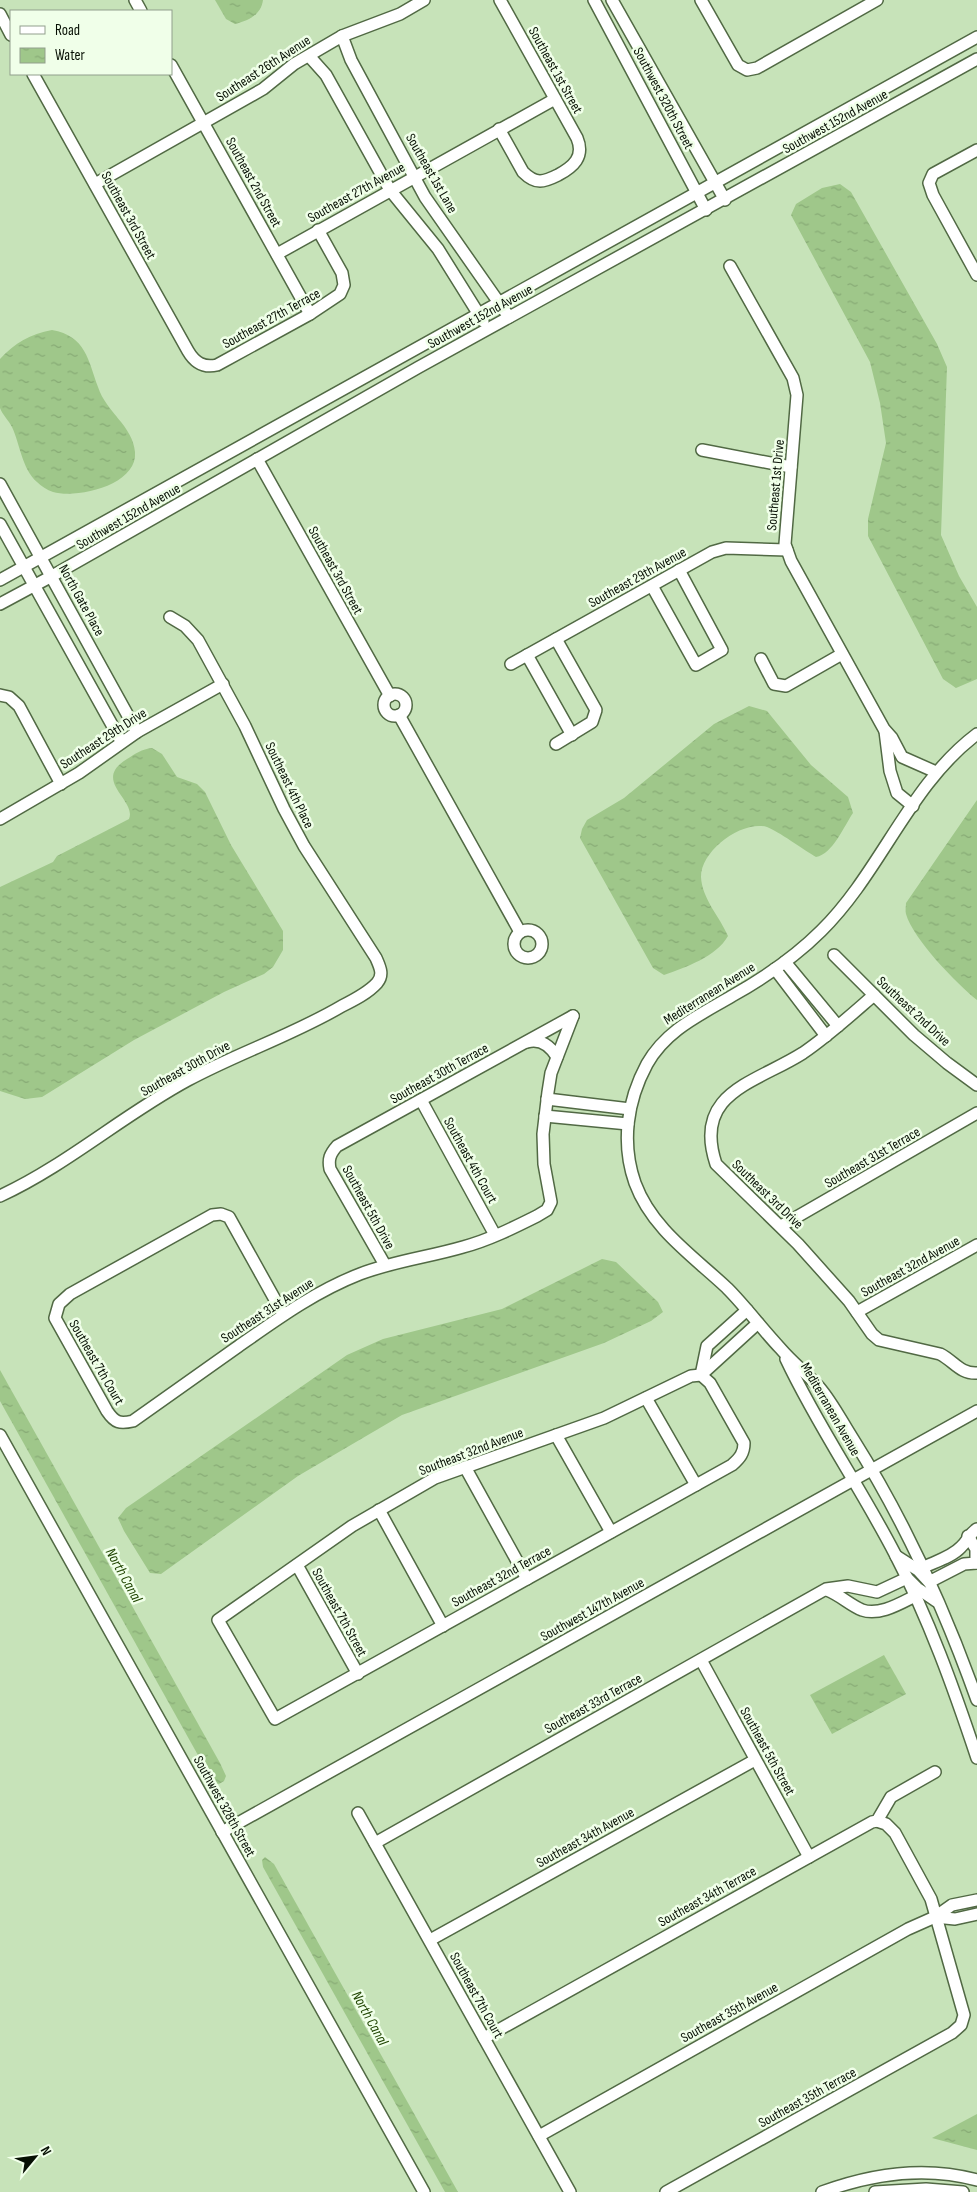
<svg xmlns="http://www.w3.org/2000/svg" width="977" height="2192" viewBox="0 0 977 2192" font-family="'Sofia Sans Condensed',sans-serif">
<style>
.water{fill:url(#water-ripples)}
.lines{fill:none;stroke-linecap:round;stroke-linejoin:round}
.minor-casing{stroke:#516944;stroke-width:14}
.minor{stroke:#fff;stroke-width:11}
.labels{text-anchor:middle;stroke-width:5;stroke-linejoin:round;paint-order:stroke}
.street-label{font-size:14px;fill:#060f03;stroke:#f0ffe9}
.water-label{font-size:15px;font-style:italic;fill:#224704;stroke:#f0ffe9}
</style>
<defs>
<pattern id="water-ripples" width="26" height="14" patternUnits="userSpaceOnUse" patternTransform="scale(1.25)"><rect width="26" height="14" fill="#9fc78a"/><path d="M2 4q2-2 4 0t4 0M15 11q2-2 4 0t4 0" fill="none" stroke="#87aa75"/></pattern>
</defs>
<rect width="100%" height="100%" fill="#c7e3b9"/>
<g class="water">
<path d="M 215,0 L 263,0 C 261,15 248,21 235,24 L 226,19 Z"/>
<polygon points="840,184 851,192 937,344 947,367 941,535 959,576 977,607 977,679 956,688 943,679 868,536 868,519 886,443 880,403 870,362 791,215 796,204 822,188"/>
<path d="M 52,330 C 86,336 88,360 98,387 C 106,412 133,426 135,452 C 138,485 77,499 53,492 C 47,490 41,486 37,482 C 22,469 20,444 12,427 C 9,421 2,414 0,408 C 0,400 0,369 0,359 C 15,343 30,334 52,330 Z"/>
<path d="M 749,706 L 767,711 L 811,765 L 848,797 L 853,813 C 844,826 833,854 816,857 C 804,850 778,831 767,827 C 742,820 701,850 701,877 C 702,899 720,917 728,936 C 716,957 686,967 664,975 L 653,968 L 580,838 L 582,829 L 587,820 L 624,798 L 714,724 Z"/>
<path d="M 152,748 L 162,754 L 177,777 L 197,784 L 205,792 L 231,845 L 283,931 L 283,950 L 273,967 L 264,974 L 224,992 L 134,1040 L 42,1097 L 25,1099 L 0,1091 L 0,887 L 53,862 L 57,856 L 129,819 C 137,800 91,781 127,759 C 135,754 142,749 152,748 Z"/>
<path d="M 977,800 L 977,1000 C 957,984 913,939 906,914 C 905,911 906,906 906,903 Z"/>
<polygon points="602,1259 616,1262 658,1302 663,1312 651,1321 604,1343 402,1415 298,1476 161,1574 150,1573 124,1531 118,1518 126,1508 347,1355 383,1339 502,1309"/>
<polygon points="0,1370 220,1763 226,1776 224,1781 219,1784 213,1782 0,1401"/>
<polygon points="884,1655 906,1694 832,1734 810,1695"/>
<polygon points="265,1857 274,1864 458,2192 445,2192 263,1867 262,1860"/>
<polygon points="977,2114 977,2150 932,2138"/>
</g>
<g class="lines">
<g class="minor-casing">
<g id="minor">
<polyline points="135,0 141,11"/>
<polyline points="594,0 706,210"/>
<polyline points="612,0 725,200"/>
<polyline points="701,0 738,65 747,70 757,68 877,0"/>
<polyline points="0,14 11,35"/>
<polyline points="342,36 351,60 425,197 509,317"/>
<polyline points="309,56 326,75 390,190 438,249 483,321"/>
<polyline points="171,65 310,314"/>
<path d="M 33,74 L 188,351 C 195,363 204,368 217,365 L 310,314 L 340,294 L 344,285 L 342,273 L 318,230"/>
<path d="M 499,129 L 523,172 C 528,177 533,181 540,181 C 546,181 552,178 558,175 C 573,167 585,157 577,138 L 500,0"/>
<polyline points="977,150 933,174 929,183 933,195 977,275"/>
<polyline points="95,184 263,89 294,64 342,36 400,14 424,0"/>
<polyline points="277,254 555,99"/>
<polyline points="730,266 793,378 797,395 785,544 791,561 884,729 892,738 902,757 936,772"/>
<polyline points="702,450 791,467"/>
<polyline points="257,459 390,696"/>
<polyline points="0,484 137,732"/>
<polyline points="0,524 121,741"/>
<polyline points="0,580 977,37"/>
<polyline points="652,586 696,665 722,650 679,570"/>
<polyline points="0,604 52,576 419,367 977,59"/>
<polyline points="556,639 596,710 592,722 556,744"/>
<polyline points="527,655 572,735"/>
<polyline points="761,659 774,684 786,686 842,654"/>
<polyline points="511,664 712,552 726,548 787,550"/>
<circle cx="395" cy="705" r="11"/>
<polyline points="0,695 9,697 19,706 61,784"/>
<polyline points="399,715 520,932"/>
<polyline points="885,731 890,771 897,793 913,806"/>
<path d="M 977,734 C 909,785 881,872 821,931 C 795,957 764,978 732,996 C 700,1015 666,1030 647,1064 C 627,1101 621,1143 635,1183 C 652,1229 693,1256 727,1288 C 746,1307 762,1329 780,1348 C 792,1362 807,1374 819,1387 C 832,1402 842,1422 853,1439 C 904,1520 945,1610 977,1700"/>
<polyline points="0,819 79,773 137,732 223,684"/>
<circle cx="528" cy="944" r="14"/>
<polyline points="834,955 914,1035 947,1063 977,1085"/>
<polyline points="785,962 838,1026"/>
<polyline points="775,969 826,1036"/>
<path d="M 874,995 C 851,1015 828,1036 803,1053 C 756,1083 692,1092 716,1164 L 798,1244 L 849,1301 L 872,1334 L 879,1340 L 940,1354 C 954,1361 960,1374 977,1373"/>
<path d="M 527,1042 C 541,1038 551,1047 557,1057"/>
<polyline points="547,1099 630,1109"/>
<polyline points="421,1100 495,1235"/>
<polyline points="545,1116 628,1124"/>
<path d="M 0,1196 C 67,1165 123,1115 188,1080 C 238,1053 293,1035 342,1006 C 354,1000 368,993 377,983 C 384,975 380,967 376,958 L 304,846 L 284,809 L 245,726 L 198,640 L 185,626 L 170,617"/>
<polyline points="781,1226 977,1113"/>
<path d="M 385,1265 L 330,1169 C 328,1159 330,1154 337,1146 L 573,1016"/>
<polyline points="857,1312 977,1245"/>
<path d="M 283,1314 L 229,1217 L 221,1214 L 212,1215 L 70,1294 L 59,1304 L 55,1318 L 107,1411 C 115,1423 120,1424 133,1421 C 168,1396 202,1372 236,1348 C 276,1320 314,1292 360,1274 C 394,1261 429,1257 463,1247 C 489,1240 513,1228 537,1216 L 547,1210 L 551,1202 L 544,1164 L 543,1134 L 548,1092 L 551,1073 L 573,1016"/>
<path d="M 786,1359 C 818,1427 861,1488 895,1554 C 929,1619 954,1689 977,1758"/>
<path d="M 701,1375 L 710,1383 L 744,1443 C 744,1453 740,1458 732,1465 L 275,1719 L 218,1620 L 352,1526 L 435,1478 L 604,1418 L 691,1376 L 701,1375 L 758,1323"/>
<polyline points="701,1375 707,1346 747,1310"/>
<polyline points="646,1398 696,1485"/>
<polyline points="0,1435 424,2192"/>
<polyline points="556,1435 611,1532"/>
<polyline points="465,1467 527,1579"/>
<polyline points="379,1510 443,1626"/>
<polyline points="968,1536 976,1549 976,1563"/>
<polyline points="896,1556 918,1570 929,1582 964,1564 977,1563"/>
<polyline points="297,1565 358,1674"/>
<path d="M 922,1568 C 934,1562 952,1557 961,1547 C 968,1541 969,1534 977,1529"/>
<path d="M 827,1590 C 840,1595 850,1605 862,1610 C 879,1616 899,1604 915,1596"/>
<polyline points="701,1660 809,1857"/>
<polyline points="358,1813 570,2192"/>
<polyline points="222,1832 977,1411"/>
<polyline points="375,1843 826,1589 848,1586 877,1592 907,1578 917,1588 936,1601"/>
<polyline points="935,1917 955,1919 977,1914"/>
<polyline points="430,1940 755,1760"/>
<polyline points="484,2038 872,1822 877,1821 891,1797 935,1772"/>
<polyline points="539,2136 908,1929 935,1917 952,1905 977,1900"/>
<polyline points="666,2192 952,2033 961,2025 964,2015 931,1899 895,1833 886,1824 877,1821"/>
<path d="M 822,2192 C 871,2174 926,2166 977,2180"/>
<polyline points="875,2192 926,2189 963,2192"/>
</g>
</g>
<use href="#minor" class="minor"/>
</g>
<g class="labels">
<g class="street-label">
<text transform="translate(263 68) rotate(-33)" y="5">Southeast 26th Avenue</text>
<text transform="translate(556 70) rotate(61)" y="5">Southeast 1st Street</text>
<text transform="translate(664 98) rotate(62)" y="5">Southwest 320th Street</text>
<text transform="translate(835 121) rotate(-29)" y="5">Southwest 152nd Avenue</text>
<text transform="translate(432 173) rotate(60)" y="5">Southeast 1st Lane</text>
<text transform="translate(254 182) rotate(61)" y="5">Southeast 2nd Street</text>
<text transform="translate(356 192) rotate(-29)" y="5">Southeast 27th Avenue</text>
<text transform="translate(129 215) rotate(61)" y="5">Southeast 3rd Street</text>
<text transform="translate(480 316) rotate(-29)" y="5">Southwest 152nd Avenue</text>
<text transform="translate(271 318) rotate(-29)" y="5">Southeast 27th Terrace</text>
<text transform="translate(775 485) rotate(-85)" y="5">Southeast 1st Drive</text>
<text transform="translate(128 516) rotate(-30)" y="5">Southwest 152nd Avenue</text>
<text transform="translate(336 570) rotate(61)" y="5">Southeast 3rd Street</text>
<text transform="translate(637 577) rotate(-29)" y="5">Southeast 29th Avenue</text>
<text transform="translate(82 600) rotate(61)" y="5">North Gate Place</text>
<text transform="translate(103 738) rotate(-33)" y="5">Southeast 29th Drive</text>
<text transform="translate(290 785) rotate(64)" y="5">Southeast 4th Place</text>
<text transform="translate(709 993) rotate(-32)" y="5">Mediterranean Avenue</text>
<text transform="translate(914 1011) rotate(43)" y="5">Southeast 2nd Drive</text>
<text transform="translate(185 1068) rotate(-29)" y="5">Southeast 30th Drive</text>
<text transform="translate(439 1073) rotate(-29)" y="5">Southeast 30th Terrace</text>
<text transform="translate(872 1157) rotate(-30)" y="5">Southeast 31st Terrace</text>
<text transform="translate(471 1160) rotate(61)" y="5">Southeast 4th Court</text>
<text transform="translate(768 1194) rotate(44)" y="5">Southeast 3rd Drive</text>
<text transform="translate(369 1207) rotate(61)" y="5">Southeast 5th Drive</text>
<text transform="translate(910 1266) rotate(-29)" y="5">Southeast 32nd Avenue</text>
<text transform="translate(267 1310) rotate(-33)" y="5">Southeast 31st Avenue</text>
<text transform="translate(97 1362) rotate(60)" y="5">Southeast 7th Court</text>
<text transform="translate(831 1409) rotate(60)" y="5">Mediterranean Avenue</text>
<text transform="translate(471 1451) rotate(-21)" y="5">Southeast 32nd Avenue</text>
<text transform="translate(501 1576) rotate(-29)" y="5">Southeast 32nd Terrace</text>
<text transform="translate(592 1609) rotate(-29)" y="5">Southwest 147th Avenue</text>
<text transform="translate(340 1612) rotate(61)" y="5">Southeast 7th Street</text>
<text transform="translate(593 1703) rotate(-29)" y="5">Southeast 33rd Terrace</text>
<text transform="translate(768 1751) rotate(61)" y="5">Southeast 5th Street</text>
<text transform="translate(225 1806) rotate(61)" y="5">Southwest 328th Street</text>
<text transform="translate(585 1837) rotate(-29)" y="5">Southeast 34th Avenue</text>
<text transform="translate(707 1896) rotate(-29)" y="5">Southeast 34th Terrace</text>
<text transform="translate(477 1995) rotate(61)" y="5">Southeast 7th Court</text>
<text transform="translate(729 2012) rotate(-29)" y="5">Southeast 35th Avenue</text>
<text transform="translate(807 2097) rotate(-29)" y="5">Southeast 35th Terrace</text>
</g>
<g class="water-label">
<text transform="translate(124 1575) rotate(61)" y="5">North Canal</text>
<text transform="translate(370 2018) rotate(61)" y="5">North Canal</text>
</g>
</g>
<rect x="10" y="10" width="162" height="65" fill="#f0ffe9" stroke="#929f8d"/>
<rect x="20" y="26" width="25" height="8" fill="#ffffff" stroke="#929f8d"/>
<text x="55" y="35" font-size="15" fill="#060f03">Road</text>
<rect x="20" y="48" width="25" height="15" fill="url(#water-ripples)" stroke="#929f8d"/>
<text x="55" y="60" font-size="15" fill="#060f03">Water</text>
<g transform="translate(35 2157) rotate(61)" stroke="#f0ffe9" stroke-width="4" paint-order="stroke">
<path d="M0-4L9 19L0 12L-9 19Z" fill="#060f03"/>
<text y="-8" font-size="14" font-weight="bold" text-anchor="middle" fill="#060f03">N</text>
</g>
</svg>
